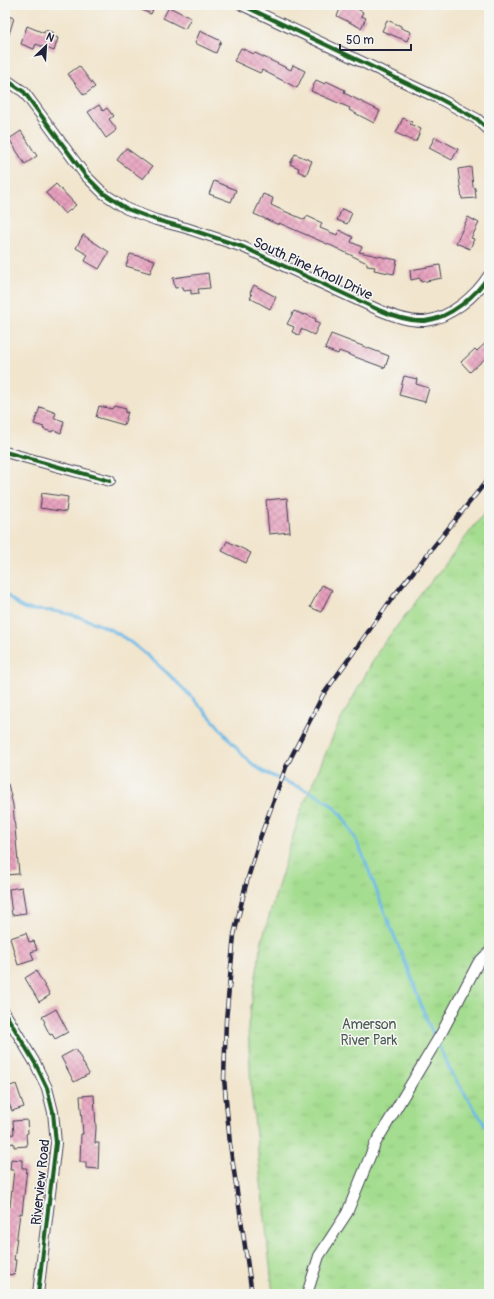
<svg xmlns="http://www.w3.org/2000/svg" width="494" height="1299" viewBox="0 0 494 1299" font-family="Pangolin,sans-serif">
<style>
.park{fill:url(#park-tufts);stroke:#638065}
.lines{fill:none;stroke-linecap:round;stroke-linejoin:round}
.stream{stroke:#6dbae7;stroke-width:3}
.building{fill:url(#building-cross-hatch)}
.minor-casing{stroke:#413f51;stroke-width:12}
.minor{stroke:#fff;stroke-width:10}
.rail-casing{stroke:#22223b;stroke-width:4.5}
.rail{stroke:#f6f6f2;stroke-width:3;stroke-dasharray:9;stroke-linecap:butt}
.cycleway-casing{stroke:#f6f6f2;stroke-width:6}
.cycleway{stroke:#1b5e20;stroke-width:4}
.labels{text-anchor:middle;stroke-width:3;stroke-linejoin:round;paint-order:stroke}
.street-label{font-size:14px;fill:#22223b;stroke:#f6f6f2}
.park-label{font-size:14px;fill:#495a54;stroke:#f6f6f2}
</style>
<defs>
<pattern id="park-tufts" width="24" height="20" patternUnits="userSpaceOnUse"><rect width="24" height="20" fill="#a4dd8f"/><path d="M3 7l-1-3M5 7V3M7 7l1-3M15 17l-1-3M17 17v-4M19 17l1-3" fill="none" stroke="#8dbd7c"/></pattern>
<pattern id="building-cross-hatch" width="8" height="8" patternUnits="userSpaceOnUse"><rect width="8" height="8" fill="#e7a0bd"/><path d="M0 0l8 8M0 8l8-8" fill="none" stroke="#bb829b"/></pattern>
</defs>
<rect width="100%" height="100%" fill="#f6f6f2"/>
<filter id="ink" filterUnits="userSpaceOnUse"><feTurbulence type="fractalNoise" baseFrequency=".025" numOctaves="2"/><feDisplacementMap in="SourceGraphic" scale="8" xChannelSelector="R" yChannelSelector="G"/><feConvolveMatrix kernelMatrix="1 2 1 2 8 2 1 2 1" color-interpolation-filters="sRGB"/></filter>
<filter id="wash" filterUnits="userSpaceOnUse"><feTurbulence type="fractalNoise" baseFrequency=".012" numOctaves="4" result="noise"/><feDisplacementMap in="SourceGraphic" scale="16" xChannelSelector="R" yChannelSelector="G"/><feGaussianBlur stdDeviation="0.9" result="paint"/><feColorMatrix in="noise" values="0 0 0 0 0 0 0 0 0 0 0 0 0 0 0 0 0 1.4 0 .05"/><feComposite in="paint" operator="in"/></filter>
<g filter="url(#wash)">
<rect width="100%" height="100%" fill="#f1e5cd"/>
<polygon class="park" points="489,507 489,1294 273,1294 251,1089 248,1025 262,940 301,810 338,725 380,648"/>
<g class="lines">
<g class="stream">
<path d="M 5,594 C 11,598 17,605 23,608 C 32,611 43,610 53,611 C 75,614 108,626 126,639 C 158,662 187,691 213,720 C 226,735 239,754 255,766 C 285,788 325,787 346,822 C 361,846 370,874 380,900 C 390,927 402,953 412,980 C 419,1000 426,1019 435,1038"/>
<polyline points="438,1045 452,1074 489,1131"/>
</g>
</g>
<g id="blocks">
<g class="building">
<polygon points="130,5 155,5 151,14"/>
<polygon points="342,5 354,5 358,7 357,9 363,12 361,16 366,18 361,28 337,16"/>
<polygon points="169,7 191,18 185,29 163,18"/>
<polygon points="5,15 14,18 7,41 5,40"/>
<polygon points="387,20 401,26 401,28 411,32 407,41 382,31"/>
<polygon points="27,26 44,33 45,30 54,33 53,36 58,38 54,51 36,44 34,49 21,44"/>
<polygon points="200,31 221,41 216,53 195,43"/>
<polygon points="241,48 254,54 255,53 291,70 293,65 305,71 297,88 262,70 260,73 234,61"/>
<polygon points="79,66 95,87 84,95 68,74"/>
<polygon points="316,80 325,84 326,81 345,90 344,93 380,111 374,123 349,110 350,108 311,91"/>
<polygon points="99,105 103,111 107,108 113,116 109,119 117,130 106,138 88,112"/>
<polygon points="403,118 412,122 410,124 421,129 416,141 413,141 396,133"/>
<polygon points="21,131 37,156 25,164 9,139"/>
<polygon points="435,137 458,149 452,160 429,148"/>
<polygon points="126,148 152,167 143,179 117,160"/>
<polygon points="295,154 312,161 306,175 298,171 299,168 290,164"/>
<polygon points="471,167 473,187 475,188 476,198 462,199 458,169"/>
<polygon points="214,181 236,190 231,202 209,194"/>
<polygon points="56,184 76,205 65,214 46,193"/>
<polygon points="263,194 273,198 271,205 284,211 305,220 307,216 322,223 320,228 337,235 339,230 353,237 351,242 362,247 359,252 397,260 394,274 374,270 375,267 367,266 367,263 332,246 279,223 279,225 254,214"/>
<polygon points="342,209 352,213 347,224 337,220"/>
<polygon points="468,217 479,223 471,238 474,239 470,249 456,243"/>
<polygon points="83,235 109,252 99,269 85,261 88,255 76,248"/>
<polygon points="130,254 155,260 150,273 126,266"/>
<polygon points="440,265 442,278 421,282 420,278 411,280 410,270"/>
<polygon points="208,273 210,288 198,289 199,293 191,294 191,290 184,291 183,287 175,288 173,278"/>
<polygon points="254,285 276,297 270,309 250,298 252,295 250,293"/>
<polygon points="294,311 304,315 305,314 316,319 315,321 320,323 314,335 301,329 299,335 292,332 294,327 287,324"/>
<polygon points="331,334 389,356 385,368 339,351 338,354 325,349"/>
<polygon points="489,340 489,355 470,372 461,362 475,349 477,351"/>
<polygon points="404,376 417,379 416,384 429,388 425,402 399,395"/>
<polygon points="99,406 112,409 114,406 126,409 125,413 128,412 124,425 96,417"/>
<polygon points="40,407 56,413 54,418 64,421 61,433 53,430 52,432 43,429 44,427 34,424"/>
<polygon points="42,493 68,497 66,512 40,508"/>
<polygon points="287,498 290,532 269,534 266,500"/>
<polygon points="227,541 251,553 246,563 222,551"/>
<polygon points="322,585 332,590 321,612 310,607"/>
<polygon points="5,784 8,784 13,805 19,874 5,875"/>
<polygon points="22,887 26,913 12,915 9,889"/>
<polygon points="26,933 29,942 34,941 37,950 31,952 34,960 18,965 10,938"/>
<polygon points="36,971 50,995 39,1002 25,978"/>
<polygon points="56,1009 68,1032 55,1039 52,1034 50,1035 44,1023 45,1022 42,1017"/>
<polygon points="76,1049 89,1074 74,1082 61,1057"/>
<polygon points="16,1084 24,1107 12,1111 5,1093 5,1088"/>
<polygon points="94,1095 96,1128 95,1143 99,1143 98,1169 86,1168 86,1162 80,1162 81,1134 83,1134 80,1096"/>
<polygon points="27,1120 28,1133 26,1134 27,1146 14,1147 14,1143 7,1144 6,1135 14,1134 13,1121"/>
<polygon points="11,1159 22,1160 22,1168 27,1168 22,1214 20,1213 14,1260 16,1260 14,1275 5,1274 5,1224 7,1207 10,1207 14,1170 10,1170"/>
</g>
</g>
</g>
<g filter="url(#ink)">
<use href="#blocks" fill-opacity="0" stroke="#413f51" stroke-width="1"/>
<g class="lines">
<g class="minor-casing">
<g id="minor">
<polyline points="242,5 440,99 477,119 489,130"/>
<path d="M 5,79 L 24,92 L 85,175 L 103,193 L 127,209 L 156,220 L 186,228 L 243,247 L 379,310 C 393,316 410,322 425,321 C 450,318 476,296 489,275"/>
<polyline points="5,452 110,481"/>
<polyline points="5,1013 35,1063 47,1088 53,1112 56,1143 38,1294"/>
<polyline points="307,1294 319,1256 347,1213 375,1144 442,1032 478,963 489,952"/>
</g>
</g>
<use href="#minor" class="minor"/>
<g class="rail-casing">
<polyline id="rail" points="252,1294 230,1144 224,1078 226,1020 234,935 245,888 260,838 286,767 323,695 393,597 489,478"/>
</g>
<use href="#rail" class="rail"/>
<g class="cycleway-casing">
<g id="cycleway">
<polyline points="242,5 440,99 477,119 489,130"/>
<path d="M 5,79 L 24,92 L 85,175 L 103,193 L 127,209 L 156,220 L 186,228 L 243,247 L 379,310 C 393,316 410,322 425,321 C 450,318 476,296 489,275"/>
<polyline points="5,452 110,481"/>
<polyline points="5,1013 35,1063 47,1088 53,1112 56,1143 38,1294"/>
</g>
</g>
<use href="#cycleway" class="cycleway"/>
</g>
</g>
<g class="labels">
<g class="street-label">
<text transform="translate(313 268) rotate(25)" y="5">South Pine Knoll Drive</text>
<text transform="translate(40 1182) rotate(-84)" y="5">Riverview Road</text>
</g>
<g class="park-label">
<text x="369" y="1029">Amerson<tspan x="369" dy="16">River Park</tspan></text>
</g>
</g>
<rect width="494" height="1299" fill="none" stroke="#f6f6f2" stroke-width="20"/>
<g transform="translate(46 46) rotate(25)" stroke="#f6f6f2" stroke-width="3" paint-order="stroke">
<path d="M0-3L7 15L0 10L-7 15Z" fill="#22223b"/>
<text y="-6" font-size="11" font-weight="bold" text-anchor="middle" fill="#22223b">N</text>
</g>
<path d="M340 44v6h71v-6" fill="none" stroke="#22223b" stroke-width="2"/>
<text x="346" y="44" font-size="12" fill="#22223b" stroke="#f6f6f2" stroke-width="3" paint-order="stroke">50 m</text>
</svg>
